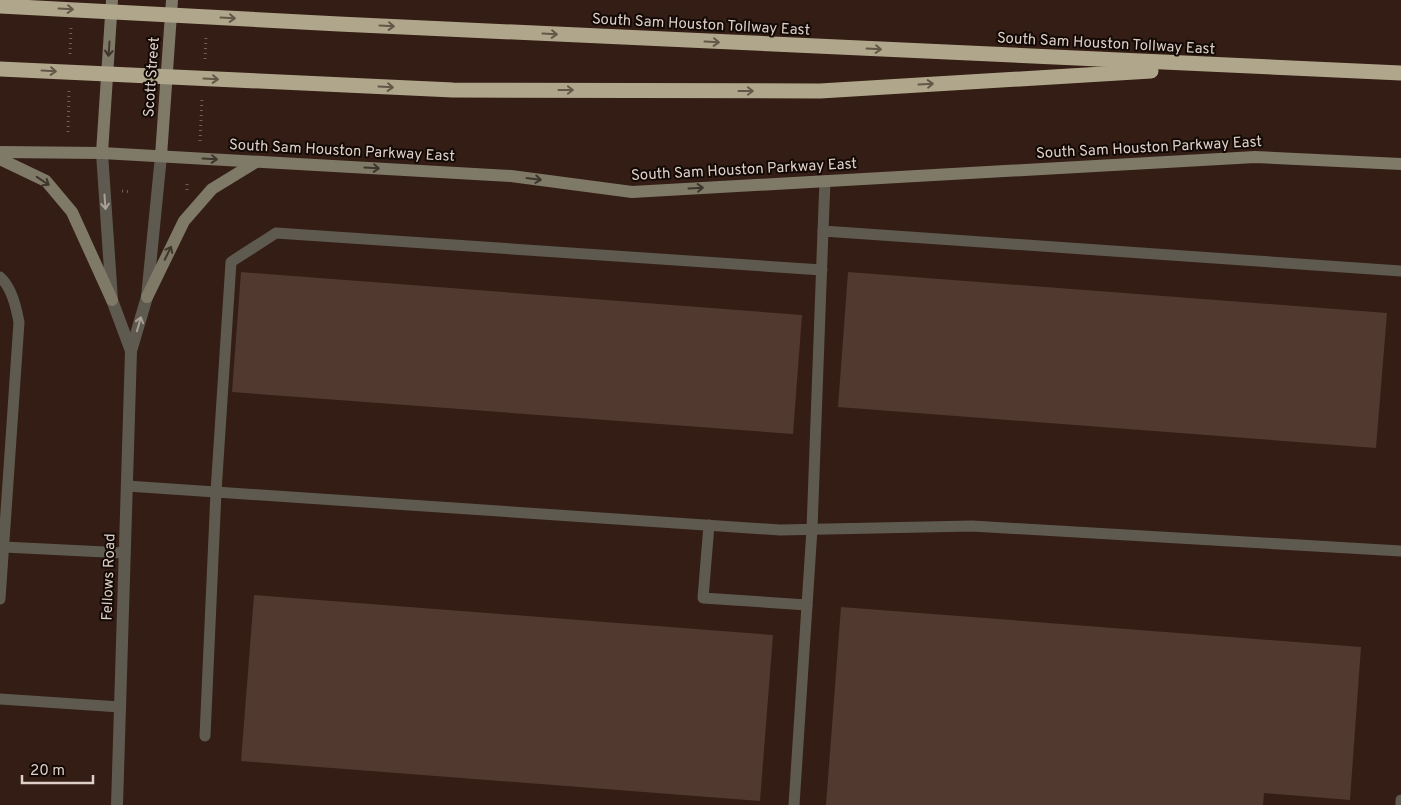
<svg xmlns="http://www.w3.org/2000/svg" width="1401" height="805" viewBox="0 0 1401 805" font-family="Overpass,sans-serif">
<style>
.building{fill:#51392f}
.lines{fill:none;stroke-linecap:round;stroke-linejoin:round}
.path{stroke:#735f57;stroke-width:3;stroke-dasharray:1 4;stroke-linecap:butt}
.service{stroke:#5e5a4f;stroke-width:11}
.tertiary{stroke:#5e5a4f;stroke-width:12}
.secondary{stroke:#7f7968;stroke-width:12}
.motorway{stroke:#b0a68b;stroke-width:15}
.oneway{stroke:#625848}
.oneway2{stroke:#3e362d}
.oneway3{stroke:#aba098}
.labels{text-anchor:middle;stroke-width:4;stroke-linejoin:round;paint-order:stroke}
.street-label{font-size:15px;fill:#decfc8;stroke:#130a06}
</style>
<rect width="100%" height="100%" fill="#331d14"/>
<g class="building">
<polygon points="241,272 802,315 793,434 232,392"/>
<polygon points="848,272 1387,313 1376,448 838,407"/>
<polygon points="254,595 773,635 760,801 241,761"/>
<polygon points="841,607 1361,647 1350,800 1264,793 1263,805 826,805"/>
</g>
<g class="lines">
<g class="path">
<polyline points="70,54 71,28"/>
<polyline points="205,59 206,36"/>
<polyline points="68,132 69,91"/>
<polyline points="200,141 202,98"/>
<polyline points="187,190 187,181"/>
<polyline points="122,191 132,192"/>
</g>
<g class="service">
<polyline points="825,181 823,231 1401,271"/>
<path d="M 0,277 C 12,288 16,307 19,322 L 0,599"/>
<polyline points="127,486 780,530 972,526 1401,551"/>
<polyline points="709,525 703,598 807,605"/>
<polyline points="4,547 125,553"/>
<polyline points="0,699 120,707"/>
<polyline points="205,736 216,492 231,262 276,233 822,270"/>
<polyline points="794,805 812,529 823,231"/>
<polyline points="1401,805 1401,800"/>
</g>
<g class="tertiary">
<polyline points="102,153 112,300 131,351"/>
<polyline points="117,805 131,351 147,297 161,156"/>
</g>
<g class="secondary">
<polyline points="0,152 102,153 511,176 632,192 1255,157 1401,164"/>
<polyline points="102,153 112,0"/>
<polyline points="161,156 172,0"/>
<polyline points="0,159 46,181 72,212 112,300"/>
<polyline points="147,297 184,221 212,189 256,162"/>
</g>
<g class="motorway">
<polyline points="0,6 339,24 1401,73"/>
<polyline points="0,69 453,90 820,91 1151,71"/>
</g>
</g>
<defs><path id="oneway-shaft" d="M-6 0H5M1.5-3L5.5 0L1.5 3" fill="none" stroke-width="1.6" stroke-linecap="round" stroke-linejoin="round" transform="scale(1.25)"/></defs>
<g class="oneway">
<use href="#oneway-shaft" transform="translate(66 9) rotate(3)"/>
<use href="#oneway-shaft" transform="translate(228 18) rotate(3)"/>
<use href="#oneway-shaft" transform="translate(387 26) rotate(3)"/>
<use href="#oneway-shaft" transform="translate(550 34) rotate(3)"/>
<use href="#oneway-shaft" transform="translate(712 42) rotate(3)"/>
<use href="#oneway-shaft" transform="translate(874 49) rotate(3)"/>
<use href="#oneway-shaft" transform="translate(49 71) rotate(3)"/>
<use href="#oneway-shaft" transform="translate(211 79) rotate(3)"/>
<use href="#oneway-shaft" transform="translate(926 84) rotate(-3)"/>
<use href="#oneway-shaft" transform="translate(386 87) rotate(3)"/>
<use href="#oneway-shaft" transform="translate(566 90)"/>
<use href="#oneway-shaft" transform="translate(746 91)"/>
</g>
<g class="oneway2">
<use href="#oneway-shaft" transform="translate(109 49) rotate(94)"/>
<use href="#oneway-shaft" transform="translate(210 159) rotate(3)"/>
<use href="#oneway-shaft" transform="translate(372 168) rotate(3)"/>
<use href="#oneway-shaft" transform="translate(534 179) rotate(7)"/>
<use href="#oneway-shaft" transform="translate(43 181) rotate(34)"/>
<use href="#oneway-shaft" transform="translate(696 188) rotate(-3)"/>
<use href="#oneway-shaft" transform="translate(168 253) rotate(-64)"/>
</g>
<g class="oneway3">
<use href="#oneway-shaft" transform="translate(105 202) rotate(86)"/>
<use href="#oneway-shaft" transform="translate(139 324) rotate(-74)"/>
</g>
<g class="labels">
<g class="street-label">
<text transform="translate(701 24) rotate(3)" y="5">South Sam Houston Tollway East</text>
<text transform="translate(1106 43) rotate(3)" y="5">South Sam Houston Tollway East</text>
<text transform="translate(151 77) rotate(-86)" y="5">Scott Street</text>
<text transform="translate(1149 147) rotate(-3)" y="5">South Sam Houston Parkway East</text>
<text transform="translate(342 150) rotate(3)" y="5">South Sam Houston Parkway East</text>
<text transform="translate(744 169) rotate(-3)" y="5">South Sam Houston Parkway East</text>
<text transform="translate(108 577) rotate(-88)" y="5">Fellows Road</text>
</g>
</g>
<path d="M22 775v8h71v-8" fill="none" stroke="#decfc8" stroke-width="2.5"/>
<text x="30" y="775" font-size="15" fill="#decfc8" stroke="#130a06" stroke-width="4" paint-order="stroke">20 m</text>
</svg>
